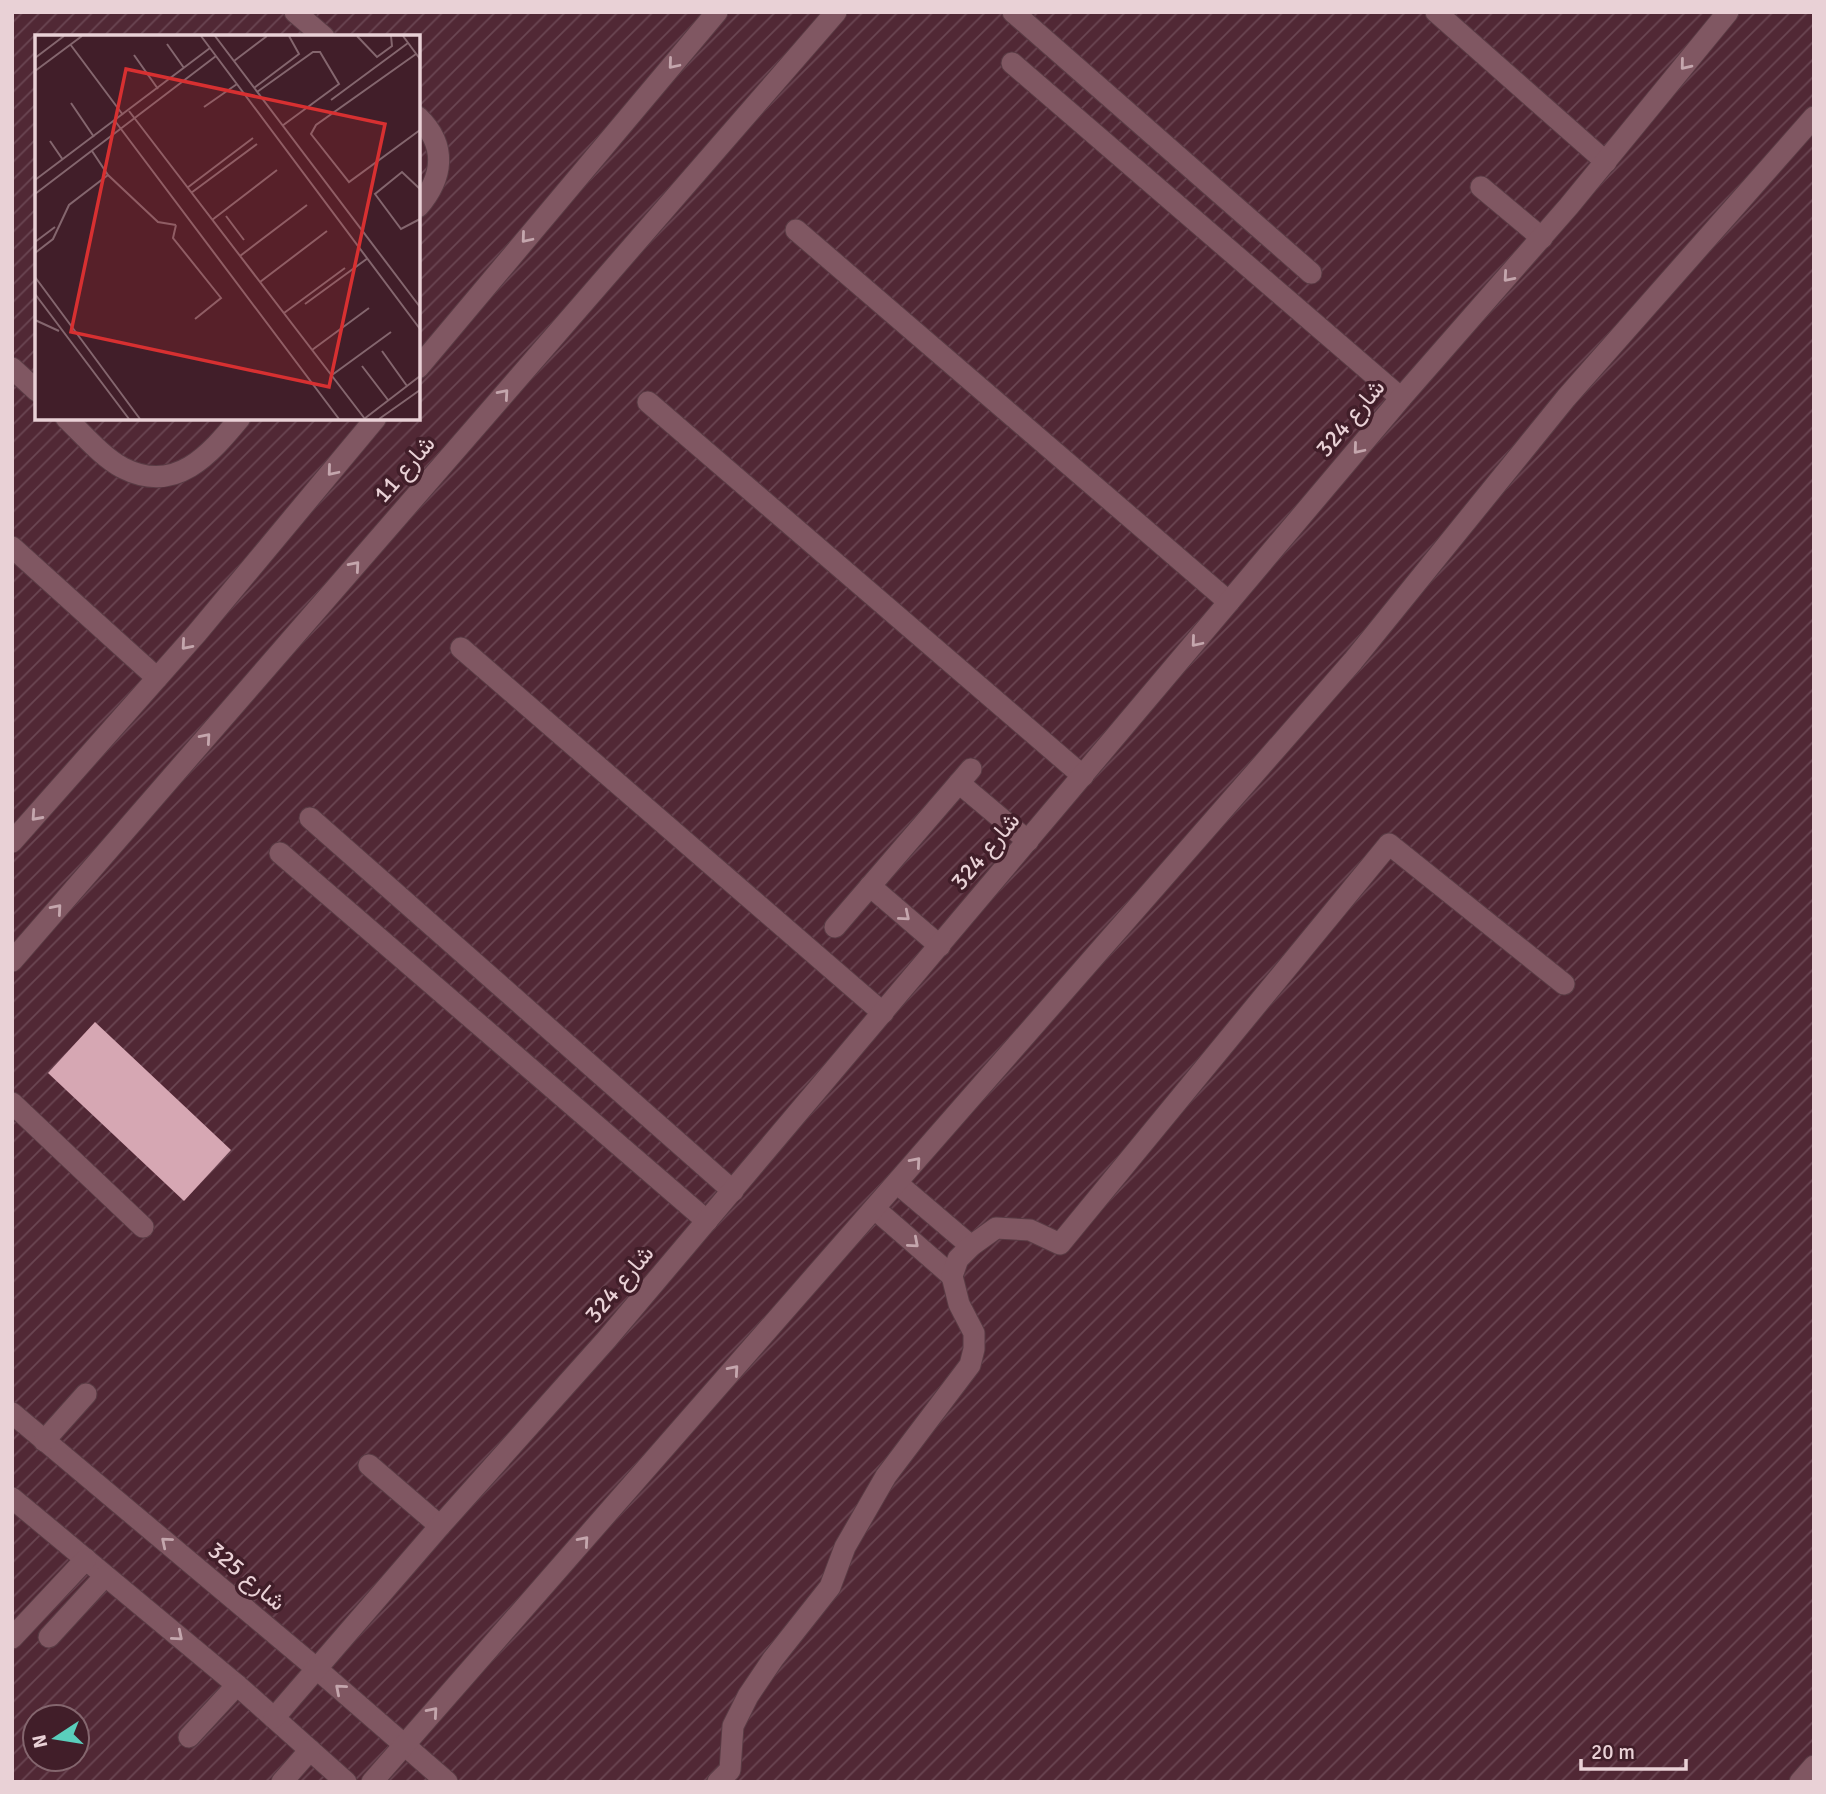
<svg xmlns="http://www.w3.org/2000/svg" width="1826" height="1794" viewBox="0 0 1826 1794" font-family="Signika,Vazirmatn,sans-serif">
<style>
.industrial{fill:url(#industrial-furrows);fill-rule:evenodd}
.building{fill:#d6a7b3}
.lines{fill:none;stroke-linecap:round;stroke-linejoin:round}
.minor-casing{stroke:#593b44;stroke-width:23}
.minor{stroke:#805762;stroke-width:21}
.oneway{stroke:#c4a6ad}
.labels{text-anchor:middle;stroke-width:7;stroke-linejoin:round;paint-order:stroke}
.street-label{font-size:24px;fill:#e9d1d6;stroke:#411e29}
.inset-road{fill:none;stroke:#84666e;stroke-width:2}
.view{fill:#d73031;fill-opacity:0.15;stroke:#d73031;stroke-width:3.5}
.inset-edge{fill:none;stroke:#e9d1d6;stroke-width:3.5}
</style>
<defs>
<pattern id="industrial-furrows" width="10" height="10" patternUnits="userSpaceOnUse" patternTransform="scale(1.75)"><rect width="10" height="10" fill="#512835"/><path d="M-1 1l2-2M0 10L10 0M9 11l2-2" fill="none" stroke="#6a4652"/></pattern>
</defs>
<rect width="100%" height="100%" fill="#411e29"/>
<path class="industrial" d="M 12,12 L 1814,12 L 1814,1782 L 12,1782 ZM 37,37 L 418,37 L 418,418 L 37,418 ZM 35,1717 L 77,1717 L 77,1759 L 35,1759 Z"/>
<polygon class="building" points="95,1022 231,1150 184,1201 48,1073"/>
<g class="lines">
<g class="minor-casing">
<g id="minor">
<polyline points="295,12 324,37"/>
<polyline points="1013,12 1311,273"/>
<polyline points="1436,12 1606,162"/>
<polyline points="1012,63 1401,398"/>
<path d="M 418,117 C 448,146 443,178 418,207"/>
<polyline points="1481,187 1542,238"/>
<polyline points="796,230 1229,602"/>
<polyline points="12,368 37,391"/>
<polyline points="418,368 717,12"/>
<polyline points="648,402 1083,776"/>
<path d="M 66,418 C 83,434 102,457 123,468 C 176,495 210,454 240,418"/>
<polyline points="12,547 157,678"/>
<polyline points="461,648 883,1013"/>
<polyline points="959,783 1028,841"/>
<polyline points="310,818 733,1191"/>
<polyline points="12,842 197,633 376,418"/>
<polyline points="280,853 707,1221"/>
<polyline points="870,886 940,946"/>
<polyline points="835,927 971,769"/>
<polyline points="12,961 836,12"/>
<polyline points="12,1103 143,1227"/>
<polyline points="898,1184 971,1246"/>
<polyline points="875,1209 952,1276"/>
<polyline points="12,1413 317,1669 447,1782"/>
<polyline points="44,1441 86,1394"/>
<polyline points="369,1465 440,1526"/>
<polyline points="12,1498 237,1685 346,1782"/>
<polyline points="49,1637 105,1576"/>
<polyline points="12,1638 86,1559"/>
<polyline points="274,1718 440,1526 607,1339 1401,398 1569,206 1728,12"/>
<polyline points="189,1737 237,1685"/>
<polyline points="282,1782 310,1750"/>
<polyline points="372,1782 1353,661 1566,398 1814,117"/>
<polyline points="718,1782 730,1770 733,1726 748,1696 773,1659 830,1587 845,1547 886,1476 970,1365 974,1349 974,1333 959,1304 952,1276 958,1259 971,1246 996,1228 1030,1230 1060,1244 1389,844 1564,984"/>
<polyline points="1800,1782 1814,1766"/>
</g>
</g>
<use href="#minor" class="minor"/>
</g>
<defs><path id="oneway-chevron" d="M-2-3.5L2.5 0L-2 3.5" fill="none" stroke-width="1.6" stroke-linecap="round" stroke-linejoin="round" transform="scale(1.75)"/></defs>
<g class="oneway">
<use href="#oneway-chevron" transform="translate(673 64) rotate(130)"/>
<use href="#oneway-chevron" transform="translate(1685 65) rotate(129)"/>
<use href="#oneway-chevron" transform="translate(526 238) rotate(130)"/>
<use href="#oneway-chevron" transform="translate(1508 277) rotate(131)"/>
<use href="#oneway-chevron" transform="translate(504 394) rotate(-49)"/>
<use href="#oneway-chevron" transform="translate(1358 449) rotate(130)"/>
<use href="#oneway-chevron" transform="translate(332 471) rotate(130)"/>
<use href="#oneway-chevron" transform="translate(355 566) rotate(-49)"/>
<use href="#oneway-chevron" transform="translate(1196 642) rotate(130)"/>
<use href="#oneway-chevron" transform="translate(186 645) rotate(131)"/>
<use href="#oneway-chevron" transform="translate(206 738) rotate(-49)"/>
<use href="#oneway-chevron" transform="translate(36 816) rotate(132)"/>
<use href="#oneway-chevron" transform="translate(57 909) rotate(-49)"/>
<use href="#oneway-chevron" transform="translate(905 916) rotate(40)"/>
<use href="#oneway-chevron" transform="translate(916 1162) rotate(-49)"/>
<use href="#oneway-chevron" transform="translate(914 1243) rotate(41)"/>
<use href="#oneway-chevron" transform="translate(734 1370) rotate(-49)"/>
<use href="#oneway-chevron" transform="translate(584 1541) rotate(-49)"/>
<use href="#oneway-chevron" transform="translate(166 1542) rotate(-140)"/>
<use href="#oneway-chevron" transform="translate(178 1636) rotate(40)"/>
<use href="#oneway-chevron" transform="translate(340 1689) rotate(-139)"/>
<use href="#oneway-chevron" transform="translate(433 1712) rotate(-49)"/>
</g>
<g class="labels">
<g class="street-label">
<text transform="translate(1350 418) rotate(-50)" y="8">شارع 324</text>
<text transform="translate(404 469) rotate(-49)" y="8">شارع 11</text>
<text transform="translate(985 851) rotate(-50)" y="8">شارع 324</text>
<text transform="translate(619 1284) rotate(-50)" y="8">شارع 324</text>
<text transform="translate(247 1576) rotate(40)" y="8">شارع 325</text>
</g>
</g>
<g transform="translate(35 35)">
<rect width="385" height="385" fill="#411e29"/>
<path class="inset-road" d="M 166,1 L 385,294M 180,1 L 385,272M 322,1 L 342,22 L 357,11 L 356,1M 368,1 L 385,24M 35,9 L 88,80M 132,9 L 149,33M 381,19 L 281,90 L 276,99 L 314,147 L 385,95M 99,20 L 123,54M 0,23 L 29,1M 199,26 L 232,1M 0,36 L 47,1M 219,53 L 264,19 L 254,1M 222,57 L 278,17 L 285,17 L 304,49 L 247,91M 296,65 L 373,8M 36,68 L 59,102M 169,72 L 202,49M 94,76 L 330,384M 80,86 L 304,384M 15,106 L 28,125M 57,116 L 73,140 L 123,187 L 141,190M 0,145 L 175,13M 152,153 L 218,103M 385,154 L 367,137 L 340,159 L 366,194 L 385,184M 156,158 L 222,109M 0,159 L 181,21M 191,181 L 209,205M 177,185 L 242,135M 141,190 L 138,203 L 186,263 L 160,284M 0,207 L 20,192M 0,218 L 18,204 L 34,170 L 73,140M 205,221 L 272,170M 0,242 L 105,384M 225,247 L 292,196M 0,259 L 94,384M 270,269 L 333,223M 249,278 L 310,233M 0,285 L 24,296M 277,315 L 334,273M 347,316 L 372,351M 327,331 L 353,365M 297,340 L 356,297M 329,384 L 385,341M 344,384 L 385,355"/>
<path class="view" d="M 91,34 L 350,89 L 294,352 L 36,297 Z"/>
<rect width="385" height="385" class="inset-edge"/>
</g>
<rect width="1826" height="1794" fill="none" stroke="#e9d1d6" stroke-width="28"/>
<g transform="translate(56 1738) rotate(258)"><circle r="33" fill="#411e29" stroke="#84666e" stroke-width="2"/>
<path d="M0-5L12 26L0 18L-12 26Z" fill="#5acebc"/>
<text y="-10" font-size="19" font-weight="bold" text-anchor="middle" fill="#e9d1d6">N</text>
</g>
<path d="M1581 1759v10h105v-10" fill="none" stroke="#e9d1d6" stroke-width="3.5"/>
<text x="1591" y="1759" font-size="21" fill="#e9d1d6" stroke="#411e29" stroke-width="5" paint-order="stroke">20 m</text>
</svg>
